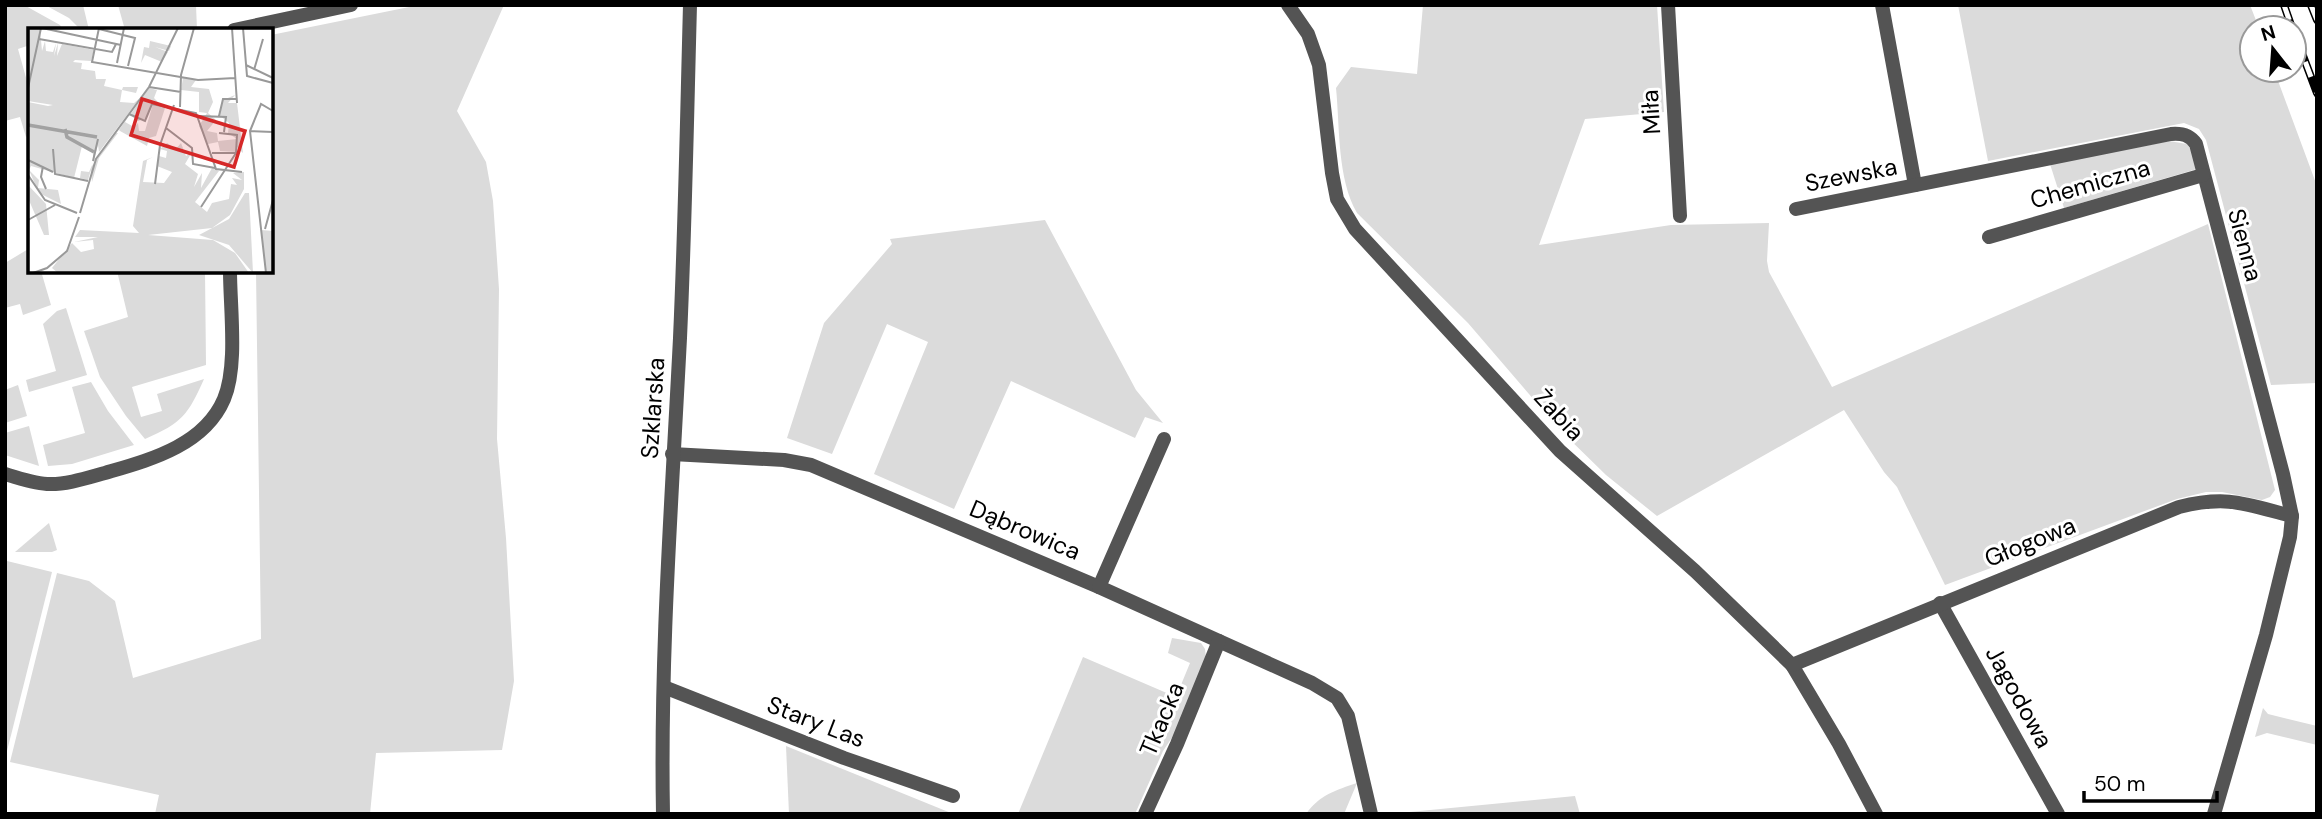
<svg xmlns="http://www.w3.org/2000/svg" width="2322" height="819" viewBox="0 0 2322 819" font-family="'DM Sans',sans-serif">
<style>
.green{fill:#dbdbdb}
.lines{fill:none;stroke-linecap:round;stroke-linejoin:round}
.minor{stroke:#545454;stroke-width:14}
.rail-casing{stroke:#000;stroke-width:8}
.rail{stroke:#fff;stroke-width:5;stroke-dasharray:16;stroke-linecap:butt}
.labels{text-anchor:middle;stroke-width:6;stroke-linejoin:round;paint-order:stroke}
.street-label{font-size:24px;fill:#000;stroke:#fff}
.inset-river{fill:none;stroke:#a2a2a2;stroke-width:3.5}
.inset-road{fill:none;stroke:#999;stroke-width:2}
.view{fill:#d62828;fill-opacity:0.15;stroke:#d62828;stroke-width:3.5}
.inset-edge{fill:none;stroke:#000;stroke-width:3.5}
</style>
<rect width="100%" height="100%" fill="#fff"/>
<g class="green">
<polygon points="5,5 24,5 60,25 63,30 30,30 30,45 18,49 30,92 30,135 26,137 20,117 5,121"/>
<polygon points="45,5 83,5 89,30 81,30 69,18"/>
<polygon points="118,5 196,5 197,30 125,30"/>
<polygon points="419,5 504,5 457,111 486,162 493,201 499,289 497,439 506,538 514,681 502,750 376,753 370,814 155,814 159,795 10,762 57,573 89,581 115,601 133,678 261,639 256,271 271,271 271,35"/>
<path d="M 1423,5 L 1657,5 L 1664,112 L 1585,119 L 1539,245 L 1671,225 L 1769,223 L 1767,261 L 1769,272 L 1832,387 L 2208,224 L 2275,490 L 2270,497 L 2262,500 L 2222,492 L 2206,492 L 2177,499 L 1945,585 L 1897,487 L 1884,472 L 1844,410 L 1657,516 L 1606,475 L 1560,430 L 1468,323 L 1357,213 C 1337,178 1340,128 1336,88 L 1351,67 L 1417,74 Z"/>
<polygon points="1958,5 2250,5 2259,28 2252,28 2252,70 2274,70 2317,186 2317,383 2271,385 2206,140 2199,129 2184,123 1988,161"/>
<polygon points="2169,141 2187,144 2193,153 2197,169 2064,208 2050,164"/>
<polygon points="1045,220 1136,390 1163,423 1145,417 1135,438 1011,381 954,509 874,474 928,342 887,324 832,454 787,438 824,323 892,244 890,239"/>
<polygon points="30,248 30,271 41,271 51,305 23,315 20,304 5,308 5,263"/>
<path d="M 117,271 L 205,271 L 206,365 L 132,387 L 141,417 L 162,411 L 157,394 L 204,379 C 188,415 182,423 145,439 L 126,416 L 100,377 L 84,331 L 128,317 Z"/>
<polygon points="66,308 87,375 29,392 26,380 56,371 43,324 57,311"/>
<polygon points="91,382 108,411 134,445 72,464 48,466 43,445 85,433 72,387"/>
<polygon points="18,385 27,416 5,423 5,390"/>
<polygon points="29,426 39,466 5,455 5,433"/>
<polygon points="49,523 57,550 52,552 15,552"/>
<polygon points="7,561 52,572 5,759"/>
<polygon points="1172,638 1201,643 1205,649 1206,658 1183,721 1163,751 1135,814 1018,814 1083,657 1176,697 1190,663 1168,653"/>
<polygon points="2263,708 2268,714 2317,726 2317,745 2267,733 2255,737"/>
<polygon points="786,746 951,813 952,814 789,814"/>
<path d="M 1357,783 L 1344,814 L 1306,814 C 1319,795 1336,790 1357,783 Z"/>
<polygon points="1575,796 1580,814 1398,814 1399,813"/>
</g>
<g class="lines">
<g class="minor">
<polyline points="1288,5 1308,34 1319,65 1332,173 1337,199 1355,229 1560,451 1695,571 1792,665 1839,744 1876,814"/>
<polyline points="1668,5 1680,216"/>
<polyline points="1882,5 1915,185"/>
<polyline points="234,30 351,5"/>
<path d="M 1796,209 L 2171,134 C 2182,133 2190,135 2196,144 L 2283,474 L 2292,516 L 2290,537 L 2266,635 L 2214,814"/>
<polyline points="1989,237 2203,175"/>
<polyline points="672,454 784,460 811,465 1099,587 1312,683 1337,698 1348,716 1371,814"/>
<path d="M 5,474 C 18,478 33,483 47,484 C 66,485 87,478 105,473 C 149,460 204,446 224,399 C 238,366 230,308 230,271"/>
<polyline points="1099,587 1164,439"/>
<polyline points="1940,603 2058,814"/>
<path d="M 1792,665 L 2179,507 C 2228,495 2245,504 2292,516"/>
<polyline points="664,687 844,758 953,796"/>
<path d="M 663,814 C 660,655 672,497 680,338 C 685,227 687,116 690,5"/>
<polyline points="1145,814 1177,744 1219,641"/>
</g>
<g class="rail-casing">
<g id="rail">
<polyline points="2284,5 2292,28"/>
<polyline points="2311,5 2317,20"/>
<polyline points="2294,32 2317,93"/>
</g>
</g>
<use href="#rail" class="rail"/>
</g>
<g class="labels">
<g class="street-label">
<text transform="translate(1651 112) rotate(-93)" y="8">Miła</text>
<text transform="translate(1851 175) rotate(-11)" y="8">Szewska</text>
<text transform="translate(2090 184) rotate(-16)" y="8">Chemiczna</text>
<text transform="translate(2245 245) rotate(75)" y="8">Sienna</text>
<text transform="translate(653 408) rotate(-86)" y="8">Szklarska</text>
<text transform="translate(1559 415) rotate(47)" y="8">Żabia</text>
<text transform="translate(1025 530) rotate(23)" y="8">Dąbrowica</text>
<text transform="translate(2030 542) rotate(-22)" y="8">Głogowa</text>
<text transform="translate(2019 697) rotate(61)" y="8">Jagodowa</text>
<text transform="translate(1162 719) rotate(-67)" y="8">Tkacka</text>
<text transform="translate(816 722) rotate(21)" y="8">Stary Las</text>
</g>
</g>
<g transform="translate(28 28)">
<rect width="245" height="245" fill="#fff"/>
<path d="M 0,0 L 12,1 L 14,23 L 17,13 L 18,23 L 25,24 L 28,15 L 26,28 L 30,15 L 29,28 L 34,16 L 66,22 L 63,33 L 47,32 L 45,34 L 54,35 L 53,41 L 67,43 L 68,51 L 78,51 L 76,58 L 94,62 L 95,59 L 110,59 L 108,65 L 94,62 L 92,74 L 106,75 L 112,70 L 71,124 L 70,117 L 64,138 L 88,105 L 90,105 L 71,130 L 64,154 L 63,142 L 60,152 L 52,150 L 53,143 L 61,144 L 65,135 L 65,125 L 54,118 L 46,150 L 3,138 L 1,142 L 11,152 L 10,160 L 30,162 L 33,176 L 11,165 L 0,140 L 0,74 L 20,78 L 25,77 L 0,73 ZM 122,13 L 143,18 L 141,23 L 127,19 L 140,24 L 134,34 L 117,27 L 113,35 L 116,19 L 121,20 ZM 155,50 L 168,52 L 163,59 L 181,61 L 185,74 L 180,85 L 188,92 L 179,103 L 189,105 L 190,113 L 209,111 L 200,105 L 201,95 L 191,87 L 195,72 L 207,67 L 200,75 L 209,75 L 215,125 L 209,119 L 208,124 L 192,123 L 190,114 L 180,116 L 171,98 L 179,85 L 171,84 L 171,64 L 153,62 ZM 121,60 L 129,62 L 126,70 L 132,76 L 124,73 L 119,90 L 110,93 L 102,87 ZM 125,76 L 138,77 L 128,108 L 121,110 L 119,118 L 92,103 L 91,102 L 101,87 L 97,94 L 106,99 L 110,95 L 111,103 L 117,103 ZM 139,115 L 148,121 L 153,115 L 158,128 L 164,124 L 157,136 L 170,146 L 166,159 L 174,145 L 173,160 L 184,140 L 191,143 L 167,174 L 179,184 L 184,175 L 201,171 L 203,156 L 209,157 L 204,150 L 214,152 L 205,145 L 216,144 L 216,161 L 202,187 L 184,200 L 120,207 L 185,212 L 207,225 L 221,245 L 30,245 L 24,240 L 44,215 L 53,224 L 66,221 L 65,212 L 46,214 L 70,209 L 47,209 L 52,202 L 111,205 L 105,198 L 115,133 L 125,129 L 119,132 L 115,154 L 136,155 L 144,144 L 129,138 L 131,128 L 138,130 L 139,123 L 132,121 ZM 0,157 L 18,176 L 21,207 L 16,207 L 0,170 ZM 217,165 L 221,165 L 225,245 L 201,217 L 171,207 L 201,191 ZM 233,202 L 245,203 L 245,245 L 238,245 Z" fill="#dbdbdb"/>
<path class="inset-river" d="M 0,97 L 69,109M 37,101 L 39,109 L 66,124"/>
<path class="inset-road" d="M 14,0 L 93,17M 71,0 L 64,34 L 170,52 L 207,50M 204,0 L 209,75M 215,0 L 219,48 L 245,55M 71,1 L 107,10 L 100,38M 11,11 L 84,24 L 88,16M 89,35 L 96,0M 218,37 L 245,50M 226,42 L 235,11M 121,59 L 153,64M 0,60 L 13,0M 152,79 L 153,47 L 166,0M 101,86 L 117,93 L 124,76 L 168,85 L 188,141 L 214,144M 171,88 L 198,89 L 196,104M 191,88 L 195,71 L 208,71M 138,100 L 164,120 L 165,136 L 187,140M 223,103 L 245,104M 25,121 L 27,146 L 60,153M 184,125 L 208,125M 0,132 L 25,144M 65,133 L 70,111M 15,138 L 13,149 L 18,161M 0,147 L 17,172 L 49,185M 127,156 L 132,117 L 146,77M 173,179 L 208,125 L 209,107 L 191,105M 52,185 L 68,131 L 121,59 L 150,0M 0,192 L 27,177M 237,201 L 245,172M 5,245 L 19,240 L 39,223 L 51,189M 238,245 L 222,103 L 233,76 L 245,83"/>
<path class="view" d="M 114,71 L 217,103 L 206,139 L 103,107 Z"/>
<rect width="245" height="245" class="inset-edge"/>
</g>
<rect width="2322" height="819" fill="none" stroke="#000000" stroke-width="14"/>
<g transform="translate(2273 49) rotate(343)"><circle r="33" fill="#ffffff" stroke="#999999" stroke-width="2"/>
<path d="M0-5L12 26L0 18L-12 26Z" fill="#000000"/>
<text y="-10" font-size="19" font-weight="bold" text-anchor="middle" fill="#000000">N</text>
</g>
<path d="M2084 791v10h133v-10" fill="none" stroke="#000000" stroke-width="3.5"/>
<text x="2094" y="791" font-size="21" fill="#000000" stroke="#ffffff" stroke-width="5" paint-order="stroke">50 m</text>
</svg>
